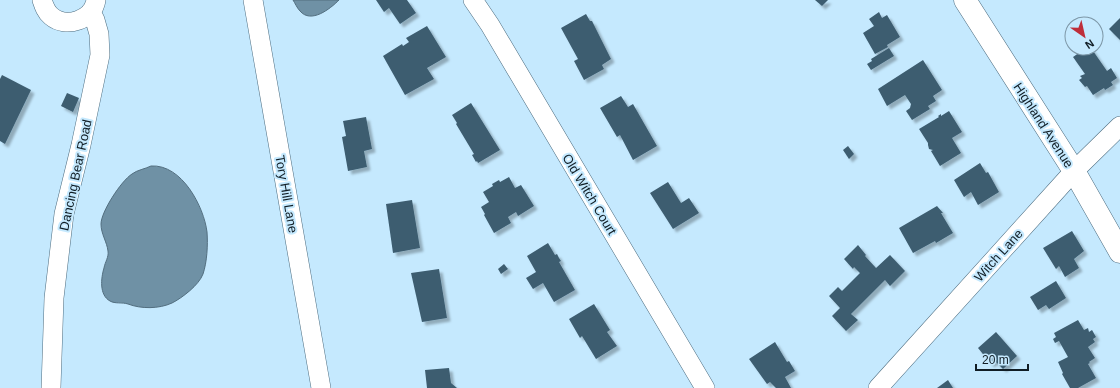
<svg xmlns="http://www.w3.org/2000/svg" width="1120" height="388" viewBox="0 0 1120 388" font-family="Arial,sans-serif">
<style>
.water{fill:#6f91a5;stroke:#526e7f}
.building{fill:#3d5d70;filter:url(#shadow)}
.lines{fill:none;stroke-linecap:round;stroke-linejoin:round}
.minor-casing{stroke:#4d6d80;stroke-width:20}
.tertiary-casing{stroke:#4d6d80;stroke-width:23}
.minor{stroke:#fff;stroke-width:19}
.tertiary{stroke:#fff;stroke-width:22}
.labels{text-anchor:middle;stroke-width:4;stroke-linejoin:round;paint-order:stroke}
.street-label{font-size:13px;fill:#101d25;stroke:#c5e9fe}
</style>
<defs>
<filter id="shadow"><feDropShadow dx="3.5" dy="3.5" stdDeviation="1" flood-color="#0004"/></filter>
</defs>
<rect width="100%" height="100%" fill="#c5e9fe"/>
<g class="water">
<path d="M 293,0 L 339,0 C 330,9 311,24 300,11 C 297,8 295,3 293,0 Z"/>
<path d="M 151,166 C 182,164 204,207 207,232 C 208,245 207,262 203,274 C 199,285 182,298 172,303 C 159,309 141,309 128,304 C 122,302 115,304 110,301 C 99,295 101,278 104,268 C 105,262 109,257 108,251 C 107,242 101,234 101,224 C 101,212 121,181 132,174 C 137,170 145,169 151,166 Z"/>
</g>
<g class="building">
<polygon points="376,0 407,0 416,13 400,24 389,8 384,12"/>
<polygon points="815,0 828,0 822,6"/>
<polygon points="879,12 882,18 887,15 900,37 887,45 888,47 875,54 863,33 874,26 869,19"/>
<polygon points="586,14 590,21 592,21 611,59 602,65 604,69 584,80 574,61 578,59 561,28"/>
<polygon points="1120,18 1120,40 1109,29"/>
<polygon points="427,26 446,57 427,68 434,79 405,95 383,56 402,44 403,46 409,42 406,38"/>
<polygon points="889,48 894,56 871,70 867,64 872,61 871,59"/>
<polygon points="1086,48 1091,48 1107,71 1111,68 1117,78 1111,82 1113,85 1105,90 1104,88 1093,95 1087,86 1085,87 1079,80 1082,78 1080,76 1085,74 1073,57"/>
<polygon points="923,60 942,90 933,96 936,101 928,106 930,109 912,120 906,111 910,108 911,104 905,95 887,106 878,89"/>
<polygon points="2,75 31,90 5,144 0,141 0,79"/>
<polygon points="67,93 79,98 73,112 61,106"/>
<polygon points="621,96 628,107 633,104 657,146 633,160 620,135 617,137 600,108"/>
<polygon points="471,103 500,150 478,163 477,161 476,162 472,155 474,154 456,124 457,123 452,115"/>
<polygon points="949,111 962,132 952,138 961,153 940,166 931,151 933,150 929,149 928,145 928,143 919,129 939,117 938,116 941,114 941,116"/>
<polygon points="366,117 372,149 364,151 367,167 348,171 342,137 346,136 343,121"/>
<polygon points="848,146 854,154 849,159 843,150"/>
<polygon points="980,163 986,173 988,172 999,192 978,205 971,192 964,197 954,180"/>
<polygon points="509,177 515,188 521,185 534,206 518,216 516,212 508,217 511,223 494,233 484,215 485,214 481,207 489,202 483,192 493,186 492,184 499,180 500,182"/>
<polygon points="668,182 681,203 689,198 699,213 673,229 650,193"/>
<polygon points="412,200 420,248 393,253 386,204"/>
<polygon points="937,206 943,213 941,213 953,233 936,243 935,241 913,253 899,228"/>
<polygon points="1072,231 1084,251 1074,259 1079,268 1065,277 1059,266 1056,269 1043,248"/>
<polygon points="548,243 555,255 557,254 559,258 561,261 559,262 575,290 554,302 543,283 533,289 526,278 536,272 527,256"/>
<polygon points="858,245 866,255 865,256 876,268 890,255 905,271 890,286 885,280 851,314 858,320 846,331 832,316 840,308 829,296 838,287 842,291 860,273 854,267 853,269 844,259"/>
<polygon points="504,264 508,269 501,274 498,269"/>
<polygon points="439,269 447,318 422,322 411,273"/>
<polygon points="1056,281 1066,298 1049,309 1046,305 1038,310 1030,297"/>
<polygon points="594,304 610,330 607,332 617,346 596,359 582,336 580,338 569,319"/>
<polygon points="1078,320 1084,330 1088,328 1089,332 1092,330 1096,337 1093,339 1095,342 1088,347 1095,358 1089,362 1090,363 1088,364 1096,378 1078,388 1070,388 1062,374 1063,373 1058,362 1068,357 1059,341 1055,343 1053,339 1056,337 1054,333"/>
<polygon points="996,332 1017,356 1003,369 995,361 991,364 978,348"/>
<polygon points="775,342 787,362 789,361 795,371 785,377 791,388 776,388 770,382 767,384 749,359"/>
<polygon points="449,368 451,383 457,388 427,388 425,370"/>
<polygon points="948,380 953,388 937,388"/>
</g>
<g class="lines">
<g class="minor-casing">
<g id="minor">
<path d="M 42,0 C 44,6 46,12 51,16 C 66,29 93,20 96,0"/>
<polyline points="253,0 321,388"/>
<polyline points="473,0 490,25 705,388"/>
<polyline points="51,388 54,298 64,214 81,145 100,55 99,34 95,20 91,12"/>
<polyline points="878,388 1074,171 1120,126"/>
</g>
</g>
<g class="tertiary-casing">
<polyline id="tertiary" points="965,0 1074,171 1120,252"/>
</g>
<use href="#minor" class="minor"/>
<use href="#tertiary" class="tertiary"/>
</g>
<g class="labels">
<g class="street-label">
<text transform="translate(1044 125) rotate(57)" y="5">Highland Avenue</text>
<text transform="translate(75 175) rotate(-78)" y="5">Dancing Bear Road</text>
<text transform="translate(287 194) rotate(80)" y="5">Tory Hill Lane</text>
<text transform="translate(590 194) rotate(59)" y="5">Old Witch Court</text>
<text transform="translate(998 255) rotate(-48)" y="5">Witch Lane</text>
</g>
</g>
<g transform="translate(1084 36) rotate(146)"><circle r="19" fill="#c5e9fe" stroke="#7d97a7"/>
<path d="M0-3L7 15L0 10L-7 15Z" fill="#be2e3a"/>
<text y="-6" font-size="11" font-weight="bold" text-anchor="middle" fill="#101d25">N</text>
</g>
<path d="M976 364v6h52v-6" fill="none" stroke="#101d25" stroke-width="2"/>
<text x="982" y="364" font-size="12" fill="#101d25" stroke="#c5e9fe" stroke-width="3" paint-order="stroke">20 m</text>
</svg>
